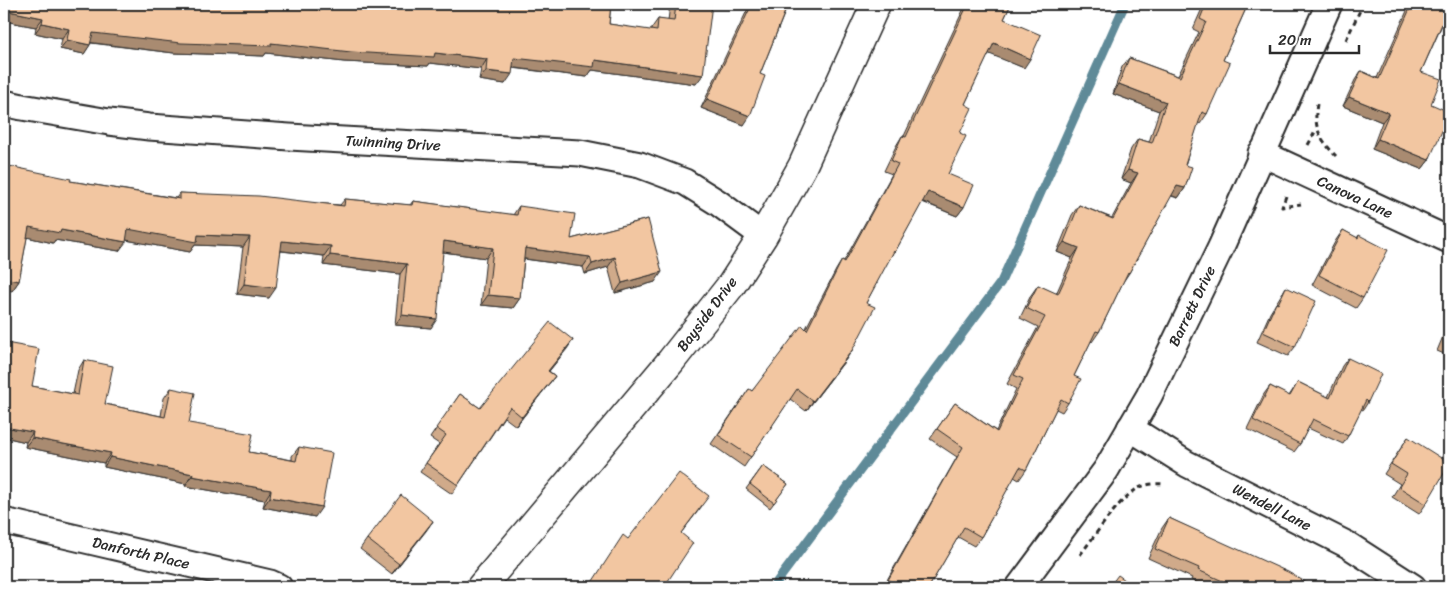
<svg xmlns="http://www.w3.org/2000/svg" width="1453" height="591" viewBox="0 0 1453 591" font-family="Sriracha,sans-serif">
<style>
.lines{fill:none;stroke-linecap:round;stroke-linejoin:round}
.stream{stroke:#5e8a98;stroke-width:9}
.minor-casing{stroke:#2b2b2b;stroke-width:29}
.tertiary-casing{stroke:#2b2b2b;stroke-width:31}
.path{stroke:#2b2b2b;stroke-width:3;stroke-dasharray:5 4;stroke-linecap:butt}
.minor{stroke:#fff;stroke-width:25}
.tertiary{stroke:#fff;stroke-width:28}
.wall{fill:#d0aa8a;stroke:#2b2b2b}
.shaded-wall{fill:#a98b71;stroke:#2b2b2b}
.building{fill:#f2c6a1;stroke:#2b2b2b}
.labels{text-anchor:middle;stroke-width:4;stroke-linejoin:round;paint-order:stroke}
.street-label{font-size:15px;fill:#2b2b2b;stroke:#fff}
</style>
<rect width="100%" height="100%" fill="#fff"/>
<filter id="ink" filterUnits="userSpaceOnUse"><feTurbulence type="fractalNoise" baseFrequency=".02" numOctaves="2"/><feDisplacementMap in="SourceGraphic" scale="10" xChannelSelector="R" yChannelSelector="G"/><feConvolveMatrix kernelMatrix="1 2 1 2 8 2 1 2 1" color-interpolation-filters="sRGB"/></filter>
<g filter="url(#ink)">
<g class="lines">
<polyline class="stream" points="773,587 1001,282 1125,4"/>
<g class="minor-casing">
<g id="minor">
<polyline points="4,103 22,107 109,122 149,127 289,137 580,153 640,165 685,182 717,202 763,236"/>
<polyline points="1261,153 1449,240"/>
<polyline points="1130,428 1187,464 1348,545 1413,587"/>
<polyline points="4,521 270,583 279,587"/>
<polyline points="1019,587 1106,470 1149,396 1221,247 1329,4"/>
</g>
</g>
<g class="tertiary-casing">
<polyline id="tertiary" points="481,587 671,361 732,284 763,236 802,167 876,4"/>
</g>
<g class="path">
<polyline points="1346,40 1363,4"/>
<path d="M 1317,104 C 1313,128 1320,139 1336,156"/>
<polyline points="1308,145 1316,130"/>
<polyline points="1286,196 1282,207 1301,204"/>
<path d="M 1080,555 C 1094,537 1116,503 1134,491 C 1143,484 1154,483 1165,484"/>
</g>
<use href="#minor" class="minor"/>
<use href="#tertiary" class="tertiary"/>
</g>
<g class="wall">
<polygon points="4,4 274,4 316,9 317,4 479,4 488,5 488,4 561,4 578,6 579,4 611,4 609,24 651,31 651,29 658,19 668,21 670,4 712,4 696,84 592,70 587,77 512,68 505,84 479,80 481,69 430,63 428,66 344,62 266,53 264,56 174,53 91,43 84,54 60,49 62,39 35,33 36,27 4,21"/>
<polygon points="750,4 796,4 792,9 787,7 760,74 744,125 701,108"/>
<polygon points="966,4 1011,4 1004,19 1024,68 989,53 965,104 960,133 948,174 964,207 957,216 922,202 895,252 889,259 866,303 847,358 806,411 790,399 744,467 711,444 749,389 752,391 806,328 836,270 842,260 844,261 892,174 884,171 896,146 902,136 904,136"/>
<polygon points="1204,4 1248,4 1223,60 1207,114 1200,124 1198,123 1185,165 1185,188 1178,198 1171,196 1129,273 1123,282 1099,332 1092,342 1091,341 1074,376 1068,403 1062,412 1056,409 1026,470 1019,480 1014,477 981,537 974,546 958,537 929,587 883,587 957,457 930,439 955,403 996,431 1016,389 1007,384 1038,327 1020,318 1031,295 1038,285 1056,294 1072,258 1057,252 1072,215 1079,205 1112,218 1131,183 1121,179 1131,149 1138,139 1149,142 1159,111 1113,94 1122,67 1129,58 1178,76 1199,32 1193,29"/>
<polygon points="1410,4 1449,4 1449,17 1446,16 1421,72 1431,104 1442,121 1429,160 1422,169 1372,149 1382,122 1343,106 1355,80 1361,71 1377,78"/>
<polygon points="4,165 70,181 176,198 180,193 340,205 345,199 410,205 413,201 513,215 519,206 571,239 648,219 655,282 615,293 608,267 585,274 583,267 524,259 520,298 513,308 481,305 486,258 443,252 431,328 395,325 400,274 323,265 324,256 281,251 269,298 237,294 243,247 195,245 190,252 126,240 119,251 55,240 53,243 27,237 19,281 12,291"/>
<polygon points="1343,230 1357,238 1359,235 1363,298 1356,308 1312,285 1336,240"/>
<polygon points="1286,287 1295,347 1288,356 1257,342 1270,313"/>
<polygon points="1449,322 1449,356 1437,351"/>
<polygon points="573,340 549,371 555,376 516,426 504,417 452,494 420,472 439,444 430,438 460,394 480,408"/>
<polygon points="6,343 32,386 73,394 78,370 84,360 105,404 161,416 164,398 171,388 189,423 249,452 292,460 292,456 299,447 315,517 263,507 265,500 185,486 186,484 104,467 104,463 25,447 26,442 4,437 4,346"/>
<polygon points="1348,358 1368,402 1363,410 1361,409 1348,436 1343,444 1308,428 1300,444 1294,452 1247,429 1264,394 1270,386 1289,396 1298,382 1328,397 1342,366"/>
<polygon points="1408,437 1426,504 1419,514 1392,497 1400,484 1384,474"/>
<polygon points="1449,445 1449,461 1442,457"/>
<polygon points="763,466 788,484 770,508 746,489"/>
<polygon points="702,506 681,533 664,587 589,587 628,539"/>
<polygon points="1169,518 1314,587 1207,587 1191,580 1192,578 1148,558 1162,528"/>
<polygon points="433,521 392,574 360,549 367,539"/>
</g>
<g class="shaded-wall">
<polygon points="4,10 43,18 36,27 4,21"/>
<polygon points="42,23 69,29 62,39 35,33"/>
<polygon points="93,33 271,43 435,53 487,59 481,69 430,63 428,66 344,62 266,53 264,56 174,53 86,42"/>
<polygon points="67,40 90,45 84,54 60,49"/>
<polygon points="994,43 1030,59 1024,68 987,53"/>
<polygon points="514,58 595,60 703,75 696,84 592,70 587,77 507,67"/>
<polygon points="486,71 512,74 505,84 479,80"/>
<polygon points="1119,84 1166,102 1159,111 1113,94"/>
<polygon points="1349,97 1389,113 1382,122 1343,106"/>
<polygon points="707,99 750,116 744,125 701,108"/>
<polygon points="1378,139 1429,160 1422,169 1372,149"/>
<polygon points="1128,170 1138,173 1131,183 1121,179"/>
<polygon points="1177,186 1185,188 1178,198 1170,195"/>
<polygon points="928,192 964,207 957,216 921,201"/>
<polygon points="29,227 61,230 126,242 119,251 55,240 53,243 22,236"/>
<polygon points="128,229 198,235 250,237 243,247 195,245 190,252 121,239"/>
<polygon points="282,241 331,246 324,256 275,250"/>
<polygon points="444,241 493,248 486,258 437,251"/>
<polygon points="1064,242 1079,248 1072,258 1057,252"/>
<polygon points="525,248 590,257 583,267 518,258"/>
<polygon points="330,255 407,264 400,274 323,265"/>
<polygon points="615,257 608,267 585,274 592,264"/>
<polygon points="662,272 655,282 615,293 622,283"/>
<polygon points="4,278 19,281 12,291 4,289"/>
<polygon points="244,284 276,288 269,298 237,294"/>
<polygon points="488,295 520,298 513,308 481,305"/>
<polygon points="402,315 437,319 431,328 395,325"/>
<polygon points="573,340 567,349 542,380 548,371"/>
<polygon points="853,349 847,358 806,411 813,401"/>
<polygon points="555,376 548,385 516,426 522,417"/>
<polygon points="4,427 33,432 26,442 4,437"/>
<polygon points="32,438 111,453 104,463 25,447"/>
<polygon points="110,457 193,474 186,484 104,467"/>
<polygon points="192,476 271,490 265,500 185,486"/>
<polygon points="270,497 322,507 315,517 263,507"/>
<polygon points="433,521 426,531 392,574 399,564"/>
</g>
<g class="building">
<polygon points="4,4 274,4 322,10 322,4 414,4 427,5 427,4 479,4 494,6 494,4 561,4 584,6 584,4 611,4 609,24 657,31 658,19 674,21 676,4 712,4 703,75 595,60 594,67 514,58 512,74 486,71 487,59 435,53 434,57 351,52 271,43 271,46 181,43 93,33 90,45 67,40 69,29 42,23 43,18 4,10"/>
<polygon points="752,4 788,4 760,74 765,76 750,116 707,99"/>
<polygon points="968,4 1011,4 1004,19 1041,35 1030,59 994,43 965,104 972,108 960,133 966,136 948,174 974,185 964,207 928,192 895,252 894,251 866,303 875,307 853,349 813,401 797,389 751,457 718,435 749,389 752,391 802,325 807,330 842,260 845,262 898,164 891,161 902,136 906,137"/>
<polygon points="1206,4 1248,4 1223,60 1230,63 1207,114 1202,112 1185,165 1192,167 1185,188 1177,186 1129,273 1128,272 1099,332 1096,331 1074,376 1081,379 1068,403 1061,399 1026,470 1020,467 981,537 964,527 929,587 901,587 888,580 963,447 937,429 955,403 997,432 1023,379 1014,375 1045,317 1026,308 1038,285 1058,294 1079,248 1064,242 1079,205 1113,219 1138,173 1128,170 1138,139 1152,143 1166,102 1119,84 1129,58 1180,77 1206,22 1200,19"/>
<polygon points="1412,4 1449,4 1449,8 1421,72 1441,79 1431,104 1447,111 1442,121 1446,122 1429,160 1378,139 1389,113 1349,97 1361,71 1379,79"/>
<polygon points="4,165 71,179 70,181 180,199 180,193 259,196 344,206 345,199 412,205 413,201 517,215 519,206 575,214 571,239 648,219 662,272 622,283 615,257 592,264 590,257 525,248 520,298 488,295 493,248 444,241 437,319 402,315 407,264 330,255 331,246 282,241 276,288 244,284 250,237 198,235 197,242 128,229 126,242 61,230 60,233 29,227 19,281 4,278"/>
<polygon points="1343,230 1358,238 1359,235 1388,250 1363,298 1319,275"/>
<polygon points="1286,287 1316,301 1295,347 1263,332 1276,303 1278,304"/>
<polygon points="550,322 573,340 548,371 555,376 522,417 510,407 458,485 426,463 446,435 436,428 460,394 480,408"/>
<polygon points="1449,328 1449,343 1444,341"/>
<polygon points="6,343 39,349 32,386 78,395 84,360 113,366 105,404 165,417 171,388 195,393 189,423 253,434 249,452 296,461 299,447 332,453 322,507 270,497 271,490 192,476 193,474 110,457 111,453 32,438 33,432 4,427 4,353"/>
<polygon points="1348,358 1381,374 1368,402 1366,400 1348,436 1313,419 1300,444 1253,420 1270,386 1290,396 1298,382 1330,398"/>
<polygon points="1408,437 1449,463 1449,465 1426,504 1399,487 1407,474 1391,464"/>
<polygon points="763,466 788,484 774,503 750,484"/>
<polygon points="679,473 709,496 681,533 693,543 664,587 657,587 648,582 644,587 589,587 623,535 628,539"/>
<polygon points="401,495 433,521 399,564 367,539"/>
<polygon points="1169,518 1288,572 1314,587 1236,587 1198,570 1199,568 1155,549"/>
<polygon points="1118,575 1135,587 1109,587"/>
<polygon points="4,584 23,587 4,587"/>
</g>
</g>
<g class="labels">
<g class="street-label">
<text transform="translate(393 143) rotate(3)" y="5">Twinning Drive</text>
<text transform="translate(1355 197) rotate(25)" y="5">Canova Lane</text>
<text transform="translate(1192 306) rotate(-64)" y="5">Barrett Drive</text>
<text transform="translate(707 314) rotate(-53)" y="5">Bayside Drive</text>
<text transform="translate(1272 507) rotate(27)" y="5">Wendell Lane</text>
<text transform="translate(141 553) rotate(13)" y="5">Danforth Place</text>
</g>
</g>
<rect width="1453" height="591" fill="none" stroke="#fff" stroke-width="20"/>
<rect x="10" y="10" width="1433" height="571" fill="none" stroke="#2b2b2b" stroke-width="2" filter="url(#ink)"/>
<path d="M1270 45v8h89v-8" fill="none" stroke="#2b2b2b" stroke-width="2.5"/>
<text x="1278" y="45" font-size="15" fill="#2b2b2b" stroke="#ffffff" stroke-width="4" paint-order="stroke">20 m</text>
</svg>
